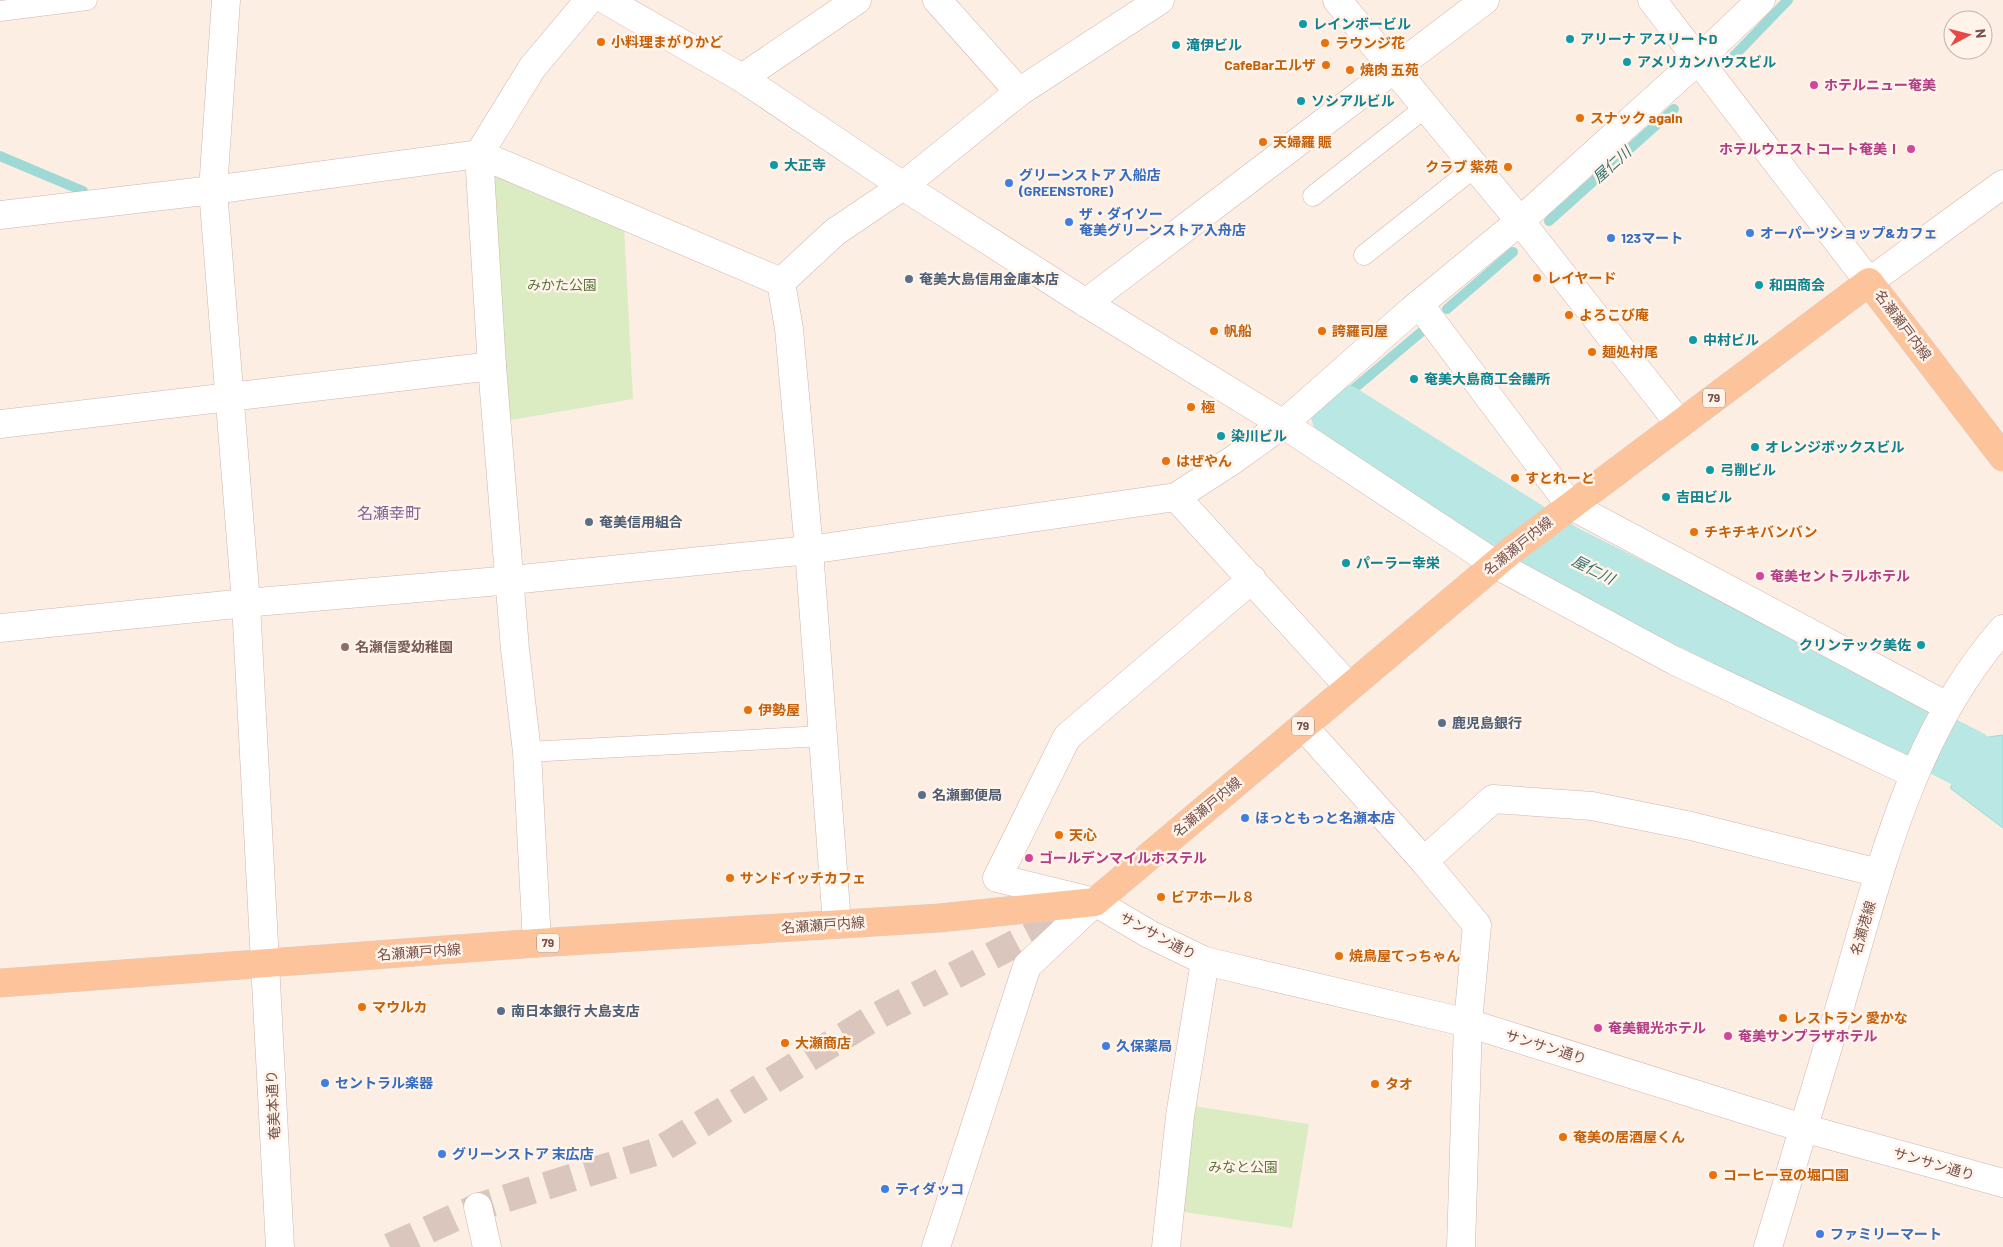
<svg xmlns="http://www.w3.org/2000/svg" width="2003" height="1247" viewBox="0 0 2003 1247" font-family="Barlow,'Noto Sans JP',sans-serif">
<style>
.green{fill:#dbebc2}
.water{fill:#b8e7e4;stroke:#9ed9d6}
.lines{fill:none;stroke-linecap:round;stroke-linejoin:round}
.stream{stroke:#9ed9d6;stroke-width:10}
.river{stroke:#b8e7e4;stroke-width:60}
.minor-tunnel{stroke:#dbc6bd;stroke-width:28;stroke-dasharray:28 14;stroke-linecap:butt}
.service-casing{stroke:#d0b5ad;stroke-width:21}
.minor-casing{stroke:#d0b5ad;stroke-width:29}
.tertiary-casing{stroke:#d0b5ad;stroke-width:29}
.secondary-casing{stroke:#d4b4aa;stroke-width:29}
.primary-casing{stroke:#d9cecc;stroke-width:29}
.service{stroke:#fff;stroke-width:20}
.minor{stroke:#fff;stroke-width:28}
.tertiary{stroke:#fff;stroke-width:28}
.secondary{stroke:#fff;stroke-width:28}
.primary{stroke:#fdc49b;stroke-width:28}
.culture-dot{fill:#0f9aa8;stroke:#fff3ea;stroke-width:2}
.food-dot{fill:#e8710a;stroke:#fff3ea;stroke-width:2}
.hotel-dot{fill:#d1479c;stroke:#fff3ea;stroke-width:2}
.shop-dot{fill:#3f7fe0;stroke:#fff3ea;stroke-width:2}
.service-dot{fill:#5c6f8a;stroke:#fff3ea;stroke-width:2}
.education-dot{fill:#8d6e63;stroke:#fff3ea;stroke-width:2}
.labels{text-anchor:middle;stroke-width:5;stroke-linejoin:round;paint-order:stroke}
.shield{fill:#fff3ea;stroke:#9f8179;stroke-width:1}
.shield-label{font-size:12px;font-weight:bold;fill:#765049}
.culture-label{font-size:14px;font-weight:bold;fill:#0d838f;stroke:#fff3ea;text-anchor:start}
.food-label{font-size:14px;font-weight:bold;fill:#c56008;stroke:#fff3ea;text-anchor:start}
.hotel-label{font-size:14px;font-weight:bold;fill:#b23c85;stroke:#fff3ea;text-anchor:start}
.shop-label{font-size:14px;font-weight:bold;fill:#366cbe;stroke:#fff3ea;text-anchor:start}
.service-label{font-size:14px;font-weight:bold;fill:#4e5e75;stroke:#fff3ea;text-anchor:start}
.park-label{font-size:14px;fill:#5a763e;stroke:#fff3ea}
.street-label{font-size:14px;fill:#765049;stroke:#fff3ea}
.education-label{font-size:14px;font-weight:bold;fill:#785e54;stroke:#fff3ea;text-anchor:start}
.water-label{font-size:15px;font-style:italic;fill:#397472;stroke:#fff3ea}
.quarter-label{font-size:16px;fill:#7c6499;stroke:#fff3ea}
</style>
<rect width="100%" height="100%" fill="#fdeee4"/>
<g class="green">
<polygon points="488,171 624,227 633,399 505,421"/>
<polygon points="1194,1106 1309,1124 1292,1228 1178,1211"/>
</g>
<polygon class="water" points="2003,735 2003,828 1950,788 1981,738"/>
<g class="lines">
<g class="stream">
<polyline points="1734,56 1788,0"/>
<polyline points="0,156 83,191"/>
<polyline points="1549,221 1674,109"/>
<polyline points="1447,309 1513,252"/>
<polyline points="1341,414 1350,392 1426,328"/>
</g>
<polyline class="river" points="1341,414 1563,554 1968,759"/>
<polyline class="minor-tunnel" points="390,1247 478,1207 658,1151 873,1018 1085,907"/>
<g class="service-casing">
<g id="service">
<polyline points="0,11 87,0"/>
<polyline points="1313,196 1426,107"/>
<polyline points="1364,255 1475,167"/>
<polyline points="527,752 823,736"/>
</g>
</g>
<g class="minor-casing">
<g id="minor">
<polyline points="226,0 213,190 246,603 280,1247"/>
<polyline points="937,0 1019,92"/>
<polyline points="1337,0 1520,221 1679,423"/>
<polyline points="1652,0 1869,282"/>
<polyline points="742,78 857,0"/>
<polyline points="0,215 213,190 479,154 781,282"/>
<polyline points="1086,303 1485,0"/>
<polyline points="1419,304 1570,505 1947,706"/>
<polyline points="0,424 492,366"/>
<polyline points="1176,497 1349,687"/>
<polyline points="1495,564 1675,661 1914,774"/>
<polyline points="0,628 246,603 511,580 809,550 1176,497 1233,460 1283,424 1412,310 1520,221 1699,59 1761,0"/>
<polyline points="1303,726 1424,861 1477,925 1468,1023 1461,1247"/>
<polyline points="1424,861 1493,799 1592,806 1691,826 1879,873"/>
<polyline points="1091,901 997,878 1067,737 1252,579"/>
<polyline points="537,943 527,752 515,649 492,366 479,154 532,68 589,0"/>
<polyline points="478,1207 487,1247"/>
<polyline points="1166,1247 1180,1116 1205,961"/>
</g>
</g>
<g class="tertiary-casing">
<g id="tertiary">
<polyline points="606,0 742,78 903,186 1086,303 1283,424 1495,564"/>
<polyline points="1869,282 2003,184"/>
<polyline points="837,924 809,550 789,329 781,282 835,232 903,186 1019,92 1160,0"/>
<polyline points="936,1247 1027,966 1095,902 1149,934 1205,961 1468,1023 1803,1128 2003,1183"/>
</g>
</g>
<g class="secondary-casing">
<path id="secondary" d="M 1768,1247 C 1793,1162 1819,1078 1844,993 C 1881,867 1913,731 2003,629"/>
</g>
<g class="primary-casing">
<polyline id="primary" points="0,983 537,943 939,918 1095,902 1512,550 1869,282 2003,457"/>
</g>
<use href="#service" class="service"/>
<use href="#minor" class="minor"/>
<use href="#tertiary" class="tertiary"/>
<use href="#secondary" class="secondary"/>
<use href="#primary" class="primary"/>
</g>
<g class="culture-dot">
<circle cx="1303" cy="24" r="5"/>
<circle cx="1570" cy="39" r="5"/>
<circle cx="1176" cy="45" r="5"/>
<circle cx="1627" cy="62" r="5"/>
<circle cx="1301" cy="101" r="5"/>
<circle cx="774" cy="165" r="5"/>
<circle cx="1759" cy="285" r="5"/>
<circle cx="1693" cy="340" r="5"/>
<circle cx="1414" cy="379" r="5"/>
<circle cx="1221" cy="436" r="5"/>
<circle cx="1755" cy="447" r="5"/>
<circle cx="1710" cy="470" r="5"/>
<circle cx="1666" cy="497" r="5"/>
<circle cx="1346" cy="563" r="5"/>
<circle cx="1921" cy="645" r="5"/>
</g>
<g class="food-dot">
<circle cx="601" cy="42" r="5"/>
<circle cx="1325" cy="43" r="5"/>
<circle cx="1326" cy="65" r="5"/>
<circle cx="1350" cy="70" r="5"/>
<circle cx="1580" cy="118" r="5"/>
<circle cx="1263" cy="142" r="5"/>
<circle cx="1508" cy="167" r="5"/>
<circle cx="1537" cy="278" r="5"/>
<circle cx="1569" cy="315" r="5"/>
<circle cx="1214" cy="331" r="5"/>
<circle cx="1322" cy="331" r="5"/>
<circle cx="1592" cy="352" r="5"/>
<circle cx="1191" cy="407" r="5"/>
<circle cx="1166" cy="461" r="5"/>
<circle cx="1515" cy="478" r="5"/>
<circle cx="1694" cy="532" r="5"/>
<circle cx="748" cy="710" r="5"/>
<circle cx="1059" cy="835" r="5"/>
<circle cx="730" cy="878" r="5"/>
<circle cx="1161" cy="897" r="5"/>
<circle cx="1339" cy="956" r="5"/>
<circle cx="362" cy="1007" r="5"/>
<circle cx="1783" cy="1018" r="5"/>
<circle cx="785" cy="1043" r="5"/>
<circle cx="1375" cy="1084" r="5"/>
<circle cx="1563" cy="1137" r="5"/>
<circle cx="1713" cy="1175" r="5"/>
</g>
<g class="hotel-dot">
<circle cx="1814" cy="85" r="5"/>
<circle cx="1911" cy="149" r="5"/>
<circle cx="1760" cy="576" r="5"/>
<circle cx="1029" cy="858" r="5"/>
<circle cx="1598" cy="1028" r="5"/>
<circle cx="1728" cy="1036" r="5"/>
</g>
<g class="shop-dot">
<circle cx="1009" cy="183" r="5"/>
<circle cx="1069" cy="222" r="5"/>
<circle cx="1750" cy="233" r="5"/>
<circle cx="1611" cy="238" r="5"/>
<circle cx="1245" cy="818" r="5"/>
<circle cx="1106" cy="1046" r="5"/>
<circle cx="325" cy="1083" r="5"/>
<circle cx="442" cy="1154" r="5"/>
<circle cx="885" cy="1189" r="5"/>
<circle cx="1820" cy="1234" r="5"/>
</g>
<g class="service-dot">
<circle cx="909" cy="279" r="5"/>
<circle cx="589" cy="522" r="5"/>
<circle cx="1442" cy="723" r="5"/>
<circle cx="922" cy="795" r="5"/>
<circle cx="501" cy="1011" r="5"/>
</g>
<circle class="education-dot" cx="345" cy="647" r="5"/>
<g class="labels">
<g class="shield">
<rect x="1703" y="388.5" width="22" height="19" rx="4"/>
<rect x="1292" y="716.5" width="22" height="19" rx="4"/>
<rect x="537" y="933.5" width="22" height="19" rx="4"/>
</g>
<g class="shield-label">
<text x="1714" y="402">79</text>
<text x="1303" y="730">79</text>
<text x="548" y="947">79</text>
</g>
<g class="culture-label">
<text x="1313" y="29">レインボービル</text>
<text x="1580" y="44">アリーナ アスリートD</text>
<text x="1186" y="50">滝伊ビル</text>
<text x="1637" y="67">アメリカンハウスビル</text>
<text x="1311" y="106">ソシアルビル</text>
<text x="784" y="170">大正寺</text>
<text x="1769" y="290">和田商会</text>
<text x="1703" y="345">中村ビル</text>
<text x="1424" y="384">奄美大島商工会議所</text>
<text x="1231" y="441">染川ビル</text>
<text x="1765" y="452">オレンジボックスビル</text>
<text x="1720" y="475">弓削ビル</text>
<text x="1676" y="502">吉田ビル</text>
<text x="1356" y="568">パーラー幸栄</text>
<text x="1911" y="650" text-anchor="end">クリンテック美佐</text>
</g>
<g class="food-label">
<text x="611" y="47">小料理まがりかど</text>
<text x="1335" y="48">ラウンジ花</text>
<text x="1316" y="70" text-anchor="end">CafeBarエルザ</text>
<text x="1360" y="75">焼肉 五苑</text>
<text x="1590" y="123">スナック again</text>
<text x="1273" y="147">天婦羅 賑</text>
<text x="1498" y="172" text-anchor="end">クラブ 紫苑</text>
<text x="1547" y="283">レイヤード</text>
<text x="1579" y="320">よろこび庵</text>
<text x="1224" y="336">帆船</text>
<text x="1332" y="336">誇羅司屋</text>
<text x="1602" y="357">麺処村尾</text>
<text x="1201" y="412">極</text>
<text x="1176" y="466">はぜやん</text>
<text x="1525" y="483">すとれーと</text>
<text x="1704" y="537">チキチキバンバン</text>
<text x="758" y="715">伊勢屋</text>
<text x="1069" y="840">天心</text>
<text x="740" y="883">サンドイッチカフェ</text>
<text x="1171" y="902">ビアホール８</text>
<text x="1349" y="961">焼鳥屋てっちゃん</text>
<text x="372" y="1012">マウルカ</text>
<text x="1793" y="1023">レストラン 愛かな</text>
<text x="795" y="1048">大瀬商店</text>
<text x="1385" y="1089">タオ</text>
<text x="1573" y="1142">奄美の居酒屋くん</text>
<text x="1723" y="1180">コーヒー豆の堀口園</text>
</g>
<g class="hotel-label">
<text x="1824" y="90">ホテルニュー奄美</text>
<text x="1901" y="154" text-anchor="end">ホテルウエストコート奄美Ⅰ</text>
<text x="1770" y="581">奄美セントラルホテル</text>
<text x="1039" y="863">ゴールデンマイルホステル</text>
<text x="1608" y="1033">奄美観光ホテル</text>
<text x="1738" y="1041">奄美サンプラザホテル</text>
</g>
<g class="shop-label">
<text x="1019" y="180">グリーンストア 入船店<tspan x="1019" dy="16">(GREENSTORE)</tspan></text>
<text x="1079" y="219">ザ・ダイソー<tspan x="1079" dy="16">奄美グリーンストア入舟店</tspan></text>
<text x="1760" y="238">オーパーツショップ&amp;カフェ</text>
<text x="1621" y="243">123マート</text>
<text x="1255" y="823">ほっともっと名瀬本店</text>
<text x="1116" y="1051">久保薬局</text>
<text x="335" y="1088">セントラル楽器</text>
<text x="452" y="1159">グリーンストア 末広店</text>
<text x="895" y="1194">ティダッコ</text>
<text x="1830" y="1239">ファミリーマート</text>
</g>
<g class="service-label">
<text x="919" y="284">奄美大島信用金庫本店</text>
<text x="599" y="527">奄美信用組合</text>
<text x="1452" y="728">鹿児島銀行</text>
<text x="932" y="800">名瀬郵便局</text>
<text x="511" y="1016">南日本銀行 大島支店</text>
</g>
<g class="park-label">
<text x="562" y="290">みかた公園</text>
<text x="1243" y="1172">みなと公園</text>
</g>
<g class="street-label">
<text transform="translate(1903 325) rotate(53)" y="5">名瀬瀬戸内線</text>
<text transform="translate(1518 546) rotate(-39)" y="5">名瀬瀬戸内線</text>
<text transform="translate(1207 807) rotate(-40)" y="5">名瀬瀬戸内線</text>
<text transform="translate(823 925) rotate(-4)" y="5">名瀬瀬戸内線</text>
<text transform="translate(1863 928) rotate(-74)" y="5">名瀬港線</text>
<text transform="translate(1158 936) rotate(28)" y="5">サンサン通り</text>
<text transform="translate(419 952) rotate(-4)" y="5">名瀬瀬戸内線</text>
<text transform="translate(1546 1047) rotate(17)" y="5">サンサン通り</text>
<text transform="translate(273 1105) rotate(-93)" y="5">奄美本通り</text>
<text transform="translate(1934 1164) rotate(16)" y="5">サンサン通り</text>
</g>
<g class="education-label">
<text x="355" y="652">名瀬信愛幼稚園</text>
</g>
<g class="water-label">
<text transform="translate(1612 165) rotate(-42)" y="5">屋仁川</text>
<text transform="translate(1593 570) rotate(27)" y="5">屋仁川</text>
</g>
<g class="quarter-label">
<text x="389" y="519">名瀬幸町</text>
</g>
</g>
<g transform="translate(1968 35) rotate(83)"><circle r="24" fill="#fff3ea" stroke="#c8b2aa"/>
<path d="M0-4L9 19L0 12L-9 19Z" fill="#e94946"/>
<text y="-8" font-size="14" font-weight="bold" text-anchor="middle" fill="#765049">N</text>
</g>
</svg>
